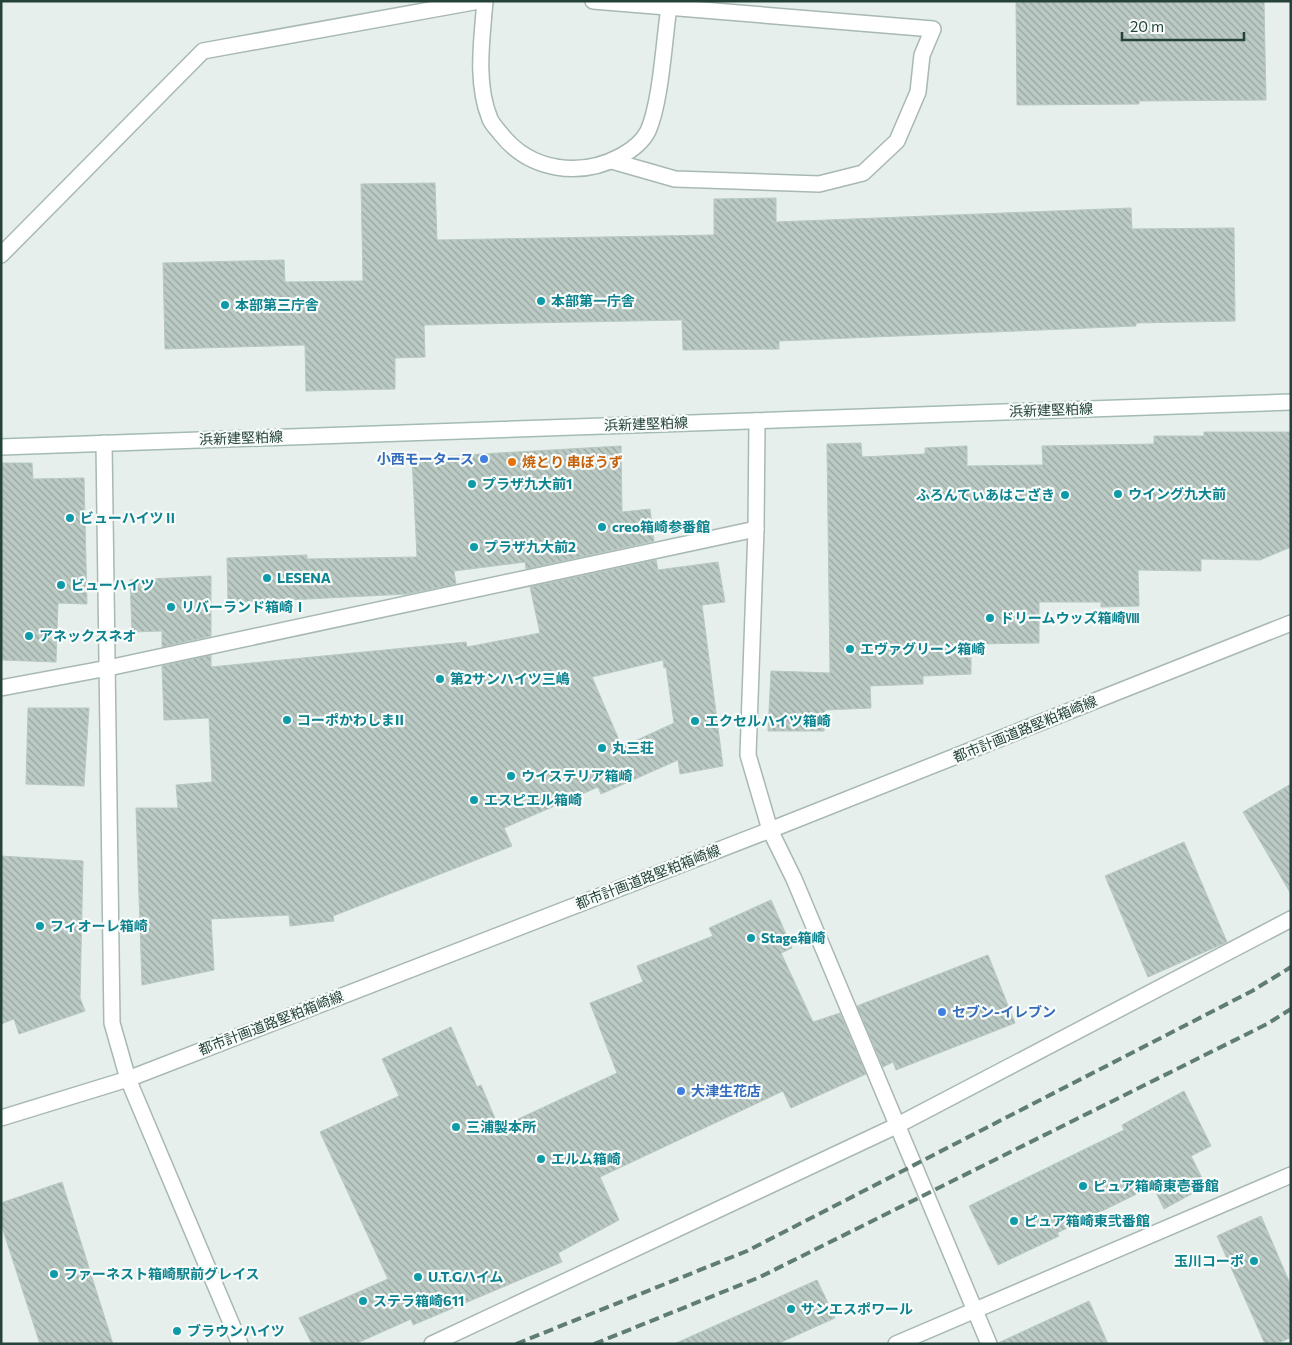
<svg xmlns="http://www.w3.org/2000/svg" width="1292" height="1345" viewBox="0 0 1292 1345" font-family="Commissioner,'Noto Sans JP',sans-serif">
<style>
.building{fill:url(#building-back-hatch);stroke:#b8c9c2;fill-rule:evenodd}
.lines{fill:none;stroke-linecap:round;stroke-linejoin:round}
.service-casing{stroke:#a8b8b2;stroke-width:18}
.minor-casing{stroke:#a8b8b2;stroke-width:18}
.tertiary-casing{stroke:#a8b8b2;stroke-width:18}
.secondary-casing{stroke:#a4bbb3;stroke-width:18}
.service{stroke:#fff;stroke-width:15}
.minor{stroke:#fff;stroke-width:15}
.tertiary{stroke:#fff;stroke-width:15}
.secondary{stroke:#fff;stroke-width:15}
.rail{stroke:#5f7d75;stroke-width:4;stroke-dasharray:10 5;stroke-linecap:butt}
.culture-dot{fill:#0f9aa8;stroke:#f7fbf9;stroke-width:2}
.shop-dot{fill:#3f7fe0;stroke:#f7fbf9;stroke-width:2}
.food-dot{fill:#e8710a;stroke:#f7fbf9;stroke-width:2}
.labels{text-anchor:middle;stroke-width:4.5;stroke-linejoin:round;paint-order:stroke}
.culture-label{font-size:14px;font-weight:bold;fill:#0d838f;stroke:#f7fbf9;text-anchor:start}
.street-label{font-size:14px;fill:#24423a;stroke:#f7fbf9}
.shop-label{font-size:14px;font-weight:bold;fill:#366cbe;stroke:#f7fbf9;text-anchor:start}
.food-label{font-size:14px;font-weight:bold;fill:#c56008;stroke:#f7fbf9;text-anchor:start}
</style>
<defs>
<pattern id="building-back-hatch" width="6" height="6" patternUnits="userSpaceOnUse" patternTransform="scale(1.25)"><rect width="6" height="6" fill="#bbcac4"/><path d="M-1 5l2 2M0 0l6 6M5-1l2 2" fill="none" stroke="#98a6a0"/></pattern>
</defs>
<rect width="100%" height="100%" fill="#e6efeb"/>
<g class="building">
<polygon points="1016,1 1264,1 1266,100 1139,101 1139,104 1017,105"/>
<polygon points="435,183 437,240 714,235 714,199 776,198 776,222 1131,208 1132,229 1234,228 1235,321 1136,323 1136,326 779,341 779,349 683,350 682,320 424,325 425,357 395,358 395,389 306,391 305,345 165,349 163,263 284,260 285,282 363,281 361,184"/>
<polygon points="1204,432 1291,432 1291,547 1260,560 1201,559 1201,571 1138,570 1139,606 1101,607 1101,602 1039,602 1039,643 971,644 971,674 923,676 923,684 870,686 871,708 825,710 824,731 768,731 771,671 830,673 827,444 861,443 862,457 925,454 925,448 967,446 967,466 1043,465 1042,446 1154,444 1154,436 1204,436"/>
<polygon points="621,446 622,512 650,509 654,541 526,569 525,562 454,571 456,584 407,594 228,603 227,558 307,555 307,559 417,557 412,458"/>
<polygon points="1,463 32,463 33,479 84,478 87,604 58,603 56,662 1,660"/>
<path d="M 656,560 L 658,570 L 718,562 L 725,602 L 702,605 L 723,766 L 680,774 L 678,760 L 601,794 L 598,787 L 504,828 L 512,846 L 333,916 L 334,921 L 290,926 L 289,915 L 211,919 L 214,970 L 142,985 L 136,808 L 178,808 L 176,785 L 212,782 L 209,718 L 164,720 L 162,666 L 211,655 L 211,667 L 466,642 L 467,647 L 540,633 L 530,587 ZM 663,660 L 664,668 L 666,667 L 674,723 L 622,747 L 592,677 Z"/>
<polygon points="211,576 211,636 162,647 162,631 132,632 130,580"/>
<polygon points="28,708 89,708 84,786 26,784"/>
<polygon points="1291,784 1291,894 1243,812"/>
<polygon points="1184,842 1227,942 1148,977 1105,876"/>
<polygon points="1,856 83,861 80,998 85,1011 19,1034 14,1019 1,1024"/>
<polygon points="771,900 792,948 781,953 813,1022 840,1013 866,1074 791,1108 783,1091 600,1177 619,1220 558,1253 562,1262 413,1325 411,1319 355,1344 312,1344 299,1318 388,1279 320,1132 399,1096 382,1059 451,1027 477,1087 481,1085 499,1128 617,1073 590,1003 643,982 637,966 713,936 709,928"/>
<polygon points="988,955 1015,1023 896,1070 893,1062 883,1067 857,1006"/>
<polygon points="1184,1091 1211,1146 1191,1156 1206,1186 1164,1209 1153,1186 1057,1233 1059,1236 998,1265 969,1206 1124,1130 1122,1125"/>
<polygon points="62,1182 113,1344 40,1344 1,1224 1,1203"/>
<polygon points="1261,1216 1291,1286 1291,1337 1277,1344 1265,1344 1217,1236"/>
<polygon points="817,1280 835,1318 777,1344 674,1344"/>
<polygon points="1089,1301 1108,1344 998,1344 998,1343"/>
</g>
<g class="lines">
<g class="service-casing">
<g id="service">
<path d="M 485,1 C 482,39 475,83 490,119 C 492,124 497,129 501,134 C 530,171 580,178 621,156 C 632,150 642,143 648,131 C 661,102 664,40 669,7"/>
<polyline points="593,1 933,29 922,55 918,92 897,141 863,173 819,184 675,179 612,161"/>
<polyline points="1,255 203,51 479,1"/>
</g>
</g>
<g class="minor-casing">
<g id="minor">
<polyline points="757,421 756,529 748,755 770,830 794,879 989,1344"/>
<polyline points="104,443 112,1023 128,1079 240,1344"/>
<polyline points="1,688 108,668 756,529"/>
<polyline points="432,1344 896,1126 1291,919"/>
<polyline points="896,1344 1291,1175"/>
</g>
</g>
<g class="tertiary-casing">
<polyline id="tertiary" points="1,1118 128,1079 770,830 1291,623"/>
</g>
<g class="secondary-casing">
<polyline id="secondary" points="1,447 1291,402"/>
</g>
<use href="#service" class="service"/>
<use href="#minor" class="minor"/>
<use href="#tertiary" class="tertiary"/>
<use href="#secondary" class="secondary"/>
<g class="rail">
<polyline points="516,1344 747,1251 1252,991 1291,967"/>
<polyline points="594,1344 760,1277 1267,1024 1291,1009"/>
</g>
</g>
<g class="culture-dot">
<circle cx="541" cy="301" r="5"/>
<circle cx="225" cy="305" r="5"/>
<circle cx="472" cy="484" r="5"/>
<circle cx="1118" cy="494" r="5"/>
<circle cx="1065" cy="495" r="5"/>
<circle cx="70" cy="518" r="5"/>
<circle cx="602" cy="527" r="5"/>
<circle cx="474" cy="547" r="5"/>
<circle cx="267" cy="578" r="5"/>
<circle cx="61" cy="585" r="5"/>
<circle cx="171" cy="607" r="5"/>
<circle cx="990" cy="618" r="5"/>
<circle cx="29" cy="636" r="5"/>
<circle cx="850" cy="649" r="5"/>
<circle cx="440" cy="679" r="5"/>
<circle cx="287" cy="720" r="5"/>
<circle cx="695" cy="721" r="5"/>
<circle cx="602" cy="748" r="5"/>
<circle cx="511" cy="776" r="5"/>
<circle cx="474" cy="800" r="5"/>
<circle cx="40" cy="926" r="5"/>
<circle cx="751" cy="938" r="5"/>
<circle cx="456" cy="1127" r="5"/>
<circle cx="541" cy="1159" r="5"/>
<circle cx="1083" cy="1186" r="5"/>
<circle cx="1014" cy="1221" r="5"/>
<circle cx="1254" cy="1261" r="5"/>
<circle cx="54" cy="1274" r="5"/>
<circle cx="418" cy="1277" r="5"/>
<circle cx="363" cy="1301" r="5"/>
<circle cx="791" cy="1309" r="5"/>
<circle cx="177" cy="1331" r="5"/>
</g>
<g class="shop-dot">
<circle cx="484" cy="459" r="5"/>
<circle cx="942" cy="1012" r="5"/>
<circle cx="681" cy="1091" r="5"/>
</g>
<circle class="food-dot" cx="512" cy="462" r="5"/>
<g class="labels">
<g class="culture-label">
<text x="551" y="306">本部第一庁舎</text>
<text x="235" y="310">本部第三庁舎</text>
<text x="482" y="489">プラザ九大前1</text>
<text x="1128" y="499">ウイング九大前</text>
<text x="1055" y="500" text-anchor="end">ふろんてぃあはこざき</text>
<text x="80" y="523">ビューハイツⅡ</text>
<text x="612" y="532">creo箱崎参番館</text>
<text x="484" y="552">プラザ九大前2</text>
<text x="277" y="583">LESENA</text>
<text x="71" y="590">ビューハイツ</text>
<text x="181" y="612">リバーランド箱崎Ⅰ</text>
<text x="1000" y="623">ドリームウッズ箱崎Ⅷ</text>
<text x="39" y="641">アネックスネオ</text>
<text x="860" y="654">エヴァグリーン箱崎</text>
<text x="450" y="684">第2サンハイツ三嶋</text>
<text x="297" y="725">コーポかわしまII</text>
<text x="705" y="726">エクセルハイツ箱崎</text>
<text x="612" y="753">丸三荘</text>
<text x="521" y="781">ウイステリア箱崎</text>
<text x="484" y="805">エスピエル箱崎</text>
<text x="50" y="931">フィオーレ箱崎</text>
<text x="761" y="943">Stage箱崎</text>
<text x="466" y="1132">三浦製本所</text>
<text x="551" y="1164">エルム箱崎</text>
<text x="1093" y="1191">ピュア箱崎東壱番館</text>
<text x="1024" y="1226">ピュア箱崎東弐番館</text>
<text x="1244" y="1266" text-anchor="end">玉川コーポ</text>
<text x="64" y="1279">ファーネスト箱崎駅前グレイス</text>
<text x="428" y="1282">U.T.Gハイム</text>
<text x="373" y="1306">ステラ箱崎611</text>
<text x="801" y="1314">サンエスポワール</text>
<text x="187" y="1336">ブラウンハイツ</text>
</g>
<g class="street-label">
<text transform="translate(1051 410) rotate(-2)" y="5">浜新建堅粕線</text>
<text transform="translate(646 424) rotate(-2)" y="5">浜新建堅粕線</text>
<text transform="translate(241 438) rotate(-2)" y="5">浜新建堅粕線</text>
<text transform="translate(1025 729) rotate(-22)" y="5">都市計画道路堅粕箱崎線</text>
<text transform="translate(648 877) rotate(-21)" y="5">都市計画道路堅粕箱崎線</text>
<text transform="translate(271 1023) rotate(-21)" y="5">都市計画道路堅粕箱崎線</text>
</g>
<g class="shop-label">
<text x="474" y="464" text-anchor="end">小西モータース</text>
<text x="952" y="1017">セブン-イレブン</text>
<text x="691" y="1096">大津生花店</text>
</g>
<g class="food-label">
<text x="522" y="467">焼とり 串ぼうず</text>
</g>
</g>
<rect width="1292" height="1345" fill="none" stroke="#24423a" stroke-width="5"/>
<path d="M1122 32v8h122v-8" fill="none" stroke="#24423a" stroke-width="2.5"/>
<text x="1130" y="32" font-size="15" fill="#24423a" stroke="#f7fbf9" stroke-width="4" paint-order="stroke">20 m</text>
</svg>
